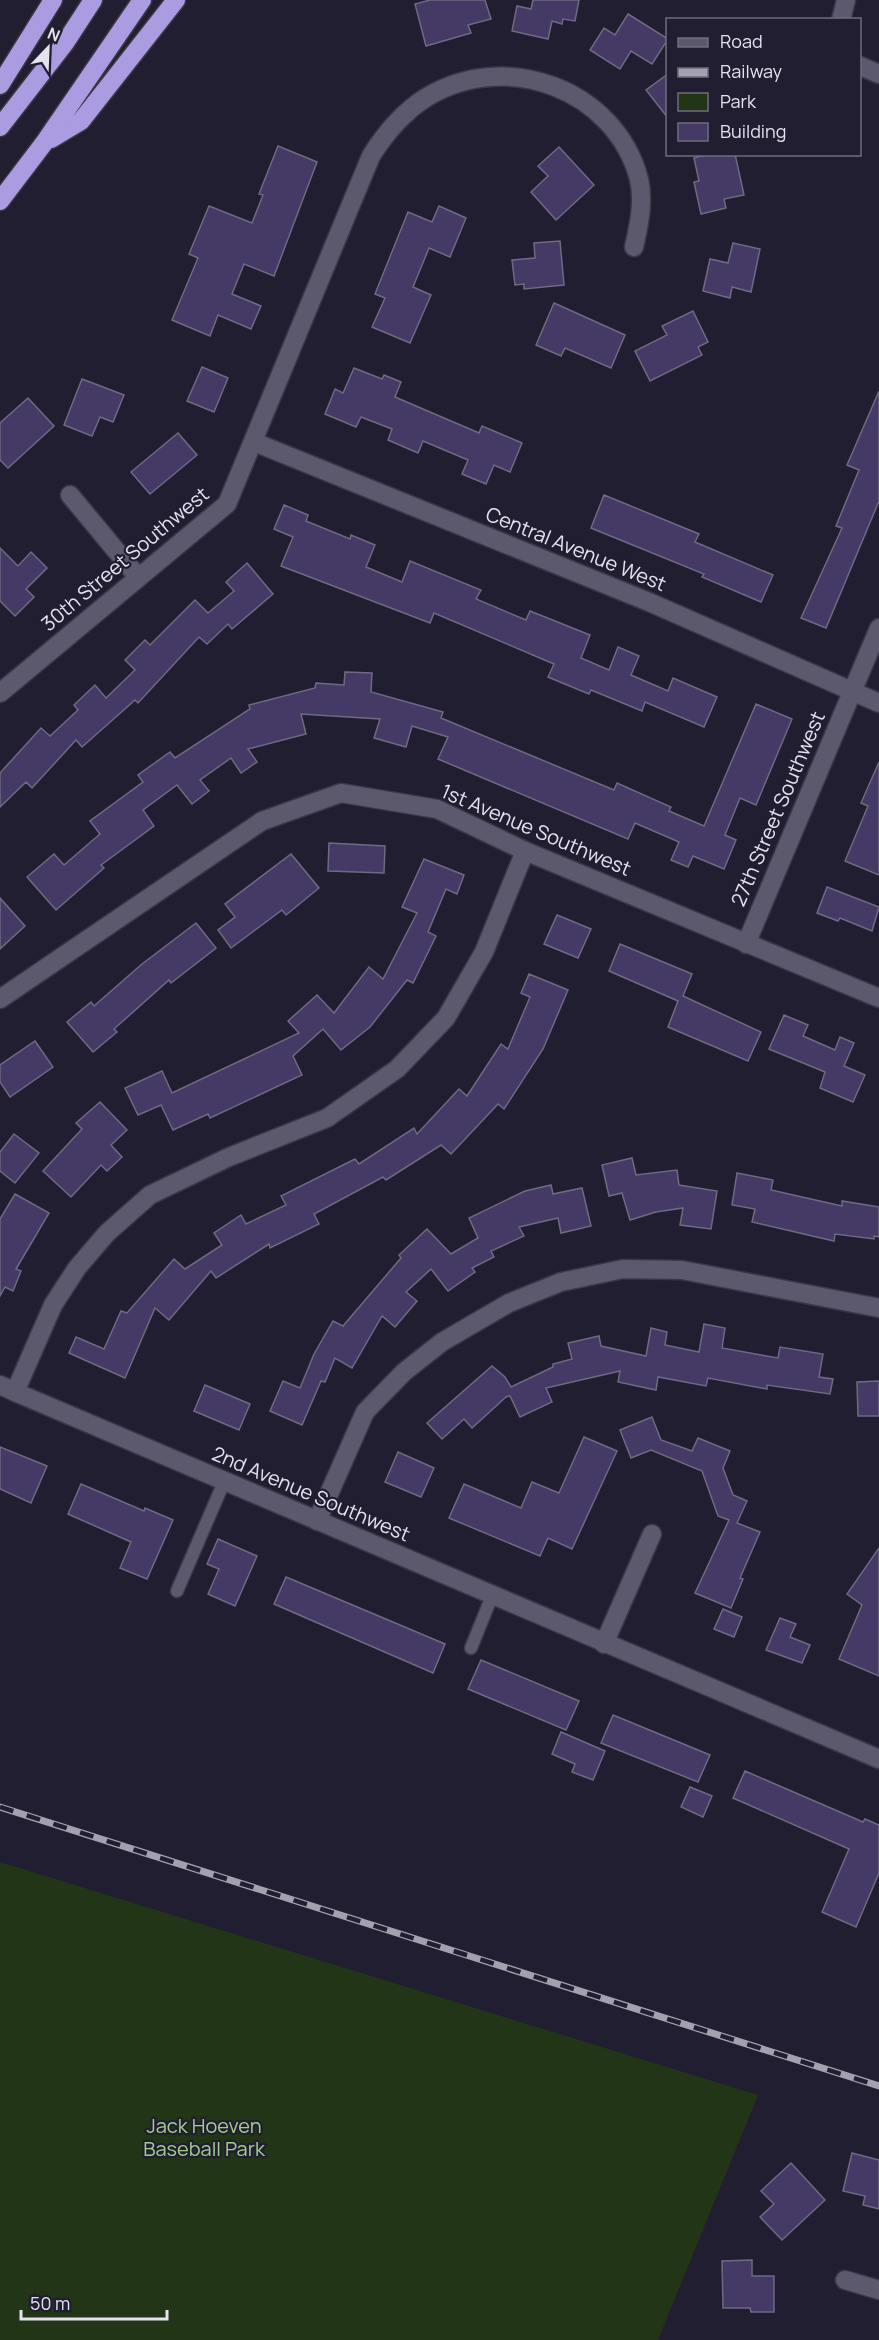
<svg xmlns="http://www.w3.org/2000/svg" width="879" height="2340" viewBox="0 0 879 2340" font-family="Manrope,sans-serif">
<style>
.green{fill:#223517}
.building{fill:#453966;stroke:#6f6a81;stroke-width:1.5}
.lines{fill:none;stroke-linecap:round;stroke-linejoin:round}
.lane-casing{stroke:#3c3747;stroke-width:15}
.street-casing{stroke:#3c3747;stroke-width:21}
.secondary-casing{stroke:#3c3747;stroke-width:21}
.highway-casing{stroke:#3c3747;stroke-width:21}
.lane{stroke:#5c586e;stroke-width:12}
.street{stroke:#5c586e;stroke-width:18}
.secondary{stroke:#5c586e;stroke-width:18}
.highway{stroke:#ab9be1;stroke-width:18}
.rail-casing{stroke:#a3a0af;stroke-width:7}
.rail{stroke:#221e31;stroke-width:4.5;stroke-dasharray:14;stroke-linecap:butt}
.labels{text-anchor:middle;stroke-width:4.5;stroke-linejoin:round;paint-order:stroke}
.street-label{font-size:20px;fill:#e4e2ef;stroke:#221e31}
.park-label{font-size:20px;fill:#a1cf8b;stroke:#221e31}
</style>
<rect width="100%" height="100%" fill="#221e31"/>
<polygon class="green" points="0,1862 758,2095 658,2340 0,2340"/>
<g class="building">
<polygon points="430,0 485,0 491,19 468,25 471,33 426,46 415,4"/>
<polygon points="533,0 579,0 575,21 563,19 562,24 552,21 548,39 512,31 517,6 531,9"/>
<polygon points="628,14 668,39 652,64 631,51 620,69 590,50 604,28 615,35"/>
<polygon points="668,74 668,118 646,90"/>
<polygon points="278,146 317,162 274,276 244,264 232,294 261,306 251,329 218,315 210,336 172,320 198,258 189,254 209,206 252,223 263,195 259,194"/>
<polygon points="559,147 594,185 556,220 531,192 548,176 538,166"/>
<polygon points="708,154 735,154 744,195 724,199 726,208 701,214 694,182 699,181 694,158"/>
<polygon points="439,206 466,218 450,257 429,248 413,287 431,295 410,343 372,327 385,298 375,294 408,212 432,222"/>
<polygon points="560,241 564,285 524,289 524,284 515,285 512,260 535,258 534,243"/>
<polygon points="733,243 760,249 751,292 732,287 730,298 703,291 710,259 728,263"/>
<polygon points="554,303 625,335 611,368 565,348 561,356 536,345"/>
<polygon points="693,311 708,342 698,347 702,355 650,381 635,351 667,335 662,326"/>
<polygon points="202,367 228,378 214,412 187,401"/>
<polygon points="354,368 382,379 384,375 401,382 395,397 479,433 482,426 522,443 510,472 494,465 486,484 462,474 468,460 423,441 418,453 388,440 392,429 361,417 356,427 325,414 335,389 343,393"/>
<polygon points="82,379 124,395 113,422 100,417 92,436 64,425"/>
<polygon points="879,391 879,501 826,628 801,618 842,528 836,526 859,470 847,465"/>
<polygon points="28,398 54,426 8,468 0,460 0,423"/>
<polygon points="178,433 197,455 150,494 131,472"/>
<polygon points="604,495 699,534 695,542 773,575 761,602 702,577 704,574 591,528"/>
<polygon points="284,505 308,515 306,521 350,539 351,535 375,545 366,567 402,582 410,561 481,590 476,599 526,620 530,611 590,635 581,658 609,670 618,647 639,656 631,675 668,691 673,678 717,697 704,727 645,702 642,711 591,690 589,694 548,677 554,664 434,613 430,623 281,566 293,537 274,529"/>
<polygon points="0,548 18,566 31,552 47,568 26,589 34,597 15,616 0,601"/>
<polygon points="247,563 273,594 232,629 228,624 207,644 199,637 138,703 135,700 82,747 76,740 32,788 26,782 0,807 0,773 41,728 50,736 78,710 74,705 95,685 106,698 135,670 125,660 145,640 150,645 195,600 208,613 234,591 226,582"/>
<polygon points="345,672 372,673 371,692 443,712 441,718 614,790 617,783 671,807 669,811 704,826 756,704 792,719 756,805 740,798 725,835 736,840 724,869 693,856 688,867 671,860 679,842 635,823 628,839 438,759 448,737 412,726 406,747 374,738 380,719 301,714 306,734 248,749 257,762 241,773 231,758 200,780 209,791 192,804 177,785 143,810 154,826 101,865 104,868 56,910 27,877 54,854 64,865 100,834 90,821 143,782 138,775 170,752 175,758 250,709 249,705 315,688 316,683 344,685"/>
<polygon points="879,762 879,875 845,861 868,806 861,803"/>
<polygon points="329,843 385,846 384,873 328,871"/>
<polygon points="291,854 319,888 286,915 282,910 231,948 218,930 235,917 225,904"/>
<polygon points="424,859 464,875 457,894 446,889 428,932 436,936 413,983 407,980 370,1027 341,1050 323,1029 293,1056 302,1075 210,1118 208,1114 173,1130 161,1105 138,1115 125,1088 162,1071 172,1093 299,1033 288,1021 317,995 334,1013 369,967 383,979 417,913 402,907"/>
<polygon points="827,887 879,907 872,931 840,918 838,921 817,913"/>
<polygon points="0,898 25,926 0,949"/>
<polygon points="557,915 591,929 578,958 544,944"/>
<polygon points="196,923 216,948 171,983 169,980 114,1029 117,1032 93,1052 67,1022 91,1002 94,1006 142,964"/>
<polygon points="620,944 692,974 683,996 761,1032 748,1061 668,1027 678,1001 609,971"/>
<polygon points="529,974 568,990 543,1049 504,1109 498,1104 451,1154 441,1145 386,1180 383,1177 314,1214 319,1224 270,1248 269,1244 216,1278 211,1271 169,1320 155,1308 125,1378 69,1353 76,1337 104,1349 121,1311 127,1313 174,1259 185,1269 222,1245 214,1233 241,1215 246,1224 286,1205 281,1196 355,1159 359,1164 414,1128 417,1134 459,1089 467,1096 501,1044 508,1049 530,997 521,993"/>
<polygon points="784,1015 808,1025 803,1036 835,1050 840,1037 854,1043 844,1066 865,1075 853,1102 820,1088 825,1072 769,1049"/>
<polygon points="35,1041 53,1067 10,1097 0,1082 0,1065"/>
<polygon points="100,1102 127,1130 111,1145 122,1157 107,1171 101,1165 71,1197 43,1171 82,1129 76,1123"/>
<polygon points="14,1134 39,1153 15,1183 0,1171 0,1152"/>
<polygon points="632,1158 636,1175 677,1170 679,1185 717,1191 711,1229 680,1225 683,1208 656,1212 630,1220 622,1193 609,1196 602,1165"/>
<polygon points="737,1173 773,1180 771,1190 842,1206 842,1201 879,1207 879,1237 874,1236 874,1239 835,1234 834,1241 752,1222 755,1209 732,1205"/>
<polygon points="551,1185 553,1194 582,1188 591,1226 561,1233 558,1218 519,1227 524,1236 491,1251 494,1257 472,1268 475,1272 448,1291 431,1269 406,1292 417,1301 395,1327 382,1316 352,1368 335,1358 325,1382 321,1381 302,1425 270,1411 283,1381 300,1388 314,1354 333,1321 343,1326 401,1258 399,1255 427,1229 451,1254 478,1238 469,1218 525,1191"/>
<polygon points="15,1194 49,1213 16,1269 21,1271 13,1291 5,1287 0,1296 0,1219"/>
<polygon points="704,1324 725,1328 722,1348 778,1358 780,1347 823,1354 819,1377 833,1379 830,1394 767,1385 767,1389 708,1378 706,1386 658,1377 656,1390 618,1382 620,1371 546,1388 552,1402 520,1417 510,1396 506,1397 472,1428 464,1419 442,1439 427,1423 492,1366 505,1377 511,1387 553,1367 553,1364 572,1359 568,1343 599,1336 601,1346 646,1356 651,1328 667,1332 665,1345 699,1352"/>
<polygon points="879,1381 879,1416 858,1416 857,1382"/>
<polygon points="205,1385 250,1404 239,1430 194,1411"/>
<polygon points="652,1417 661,1440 692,1451 698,1438 730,1451 723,1468 733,1495 747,1501 737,1523 760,1532 740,1578 743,1579 731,1608 695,1593 729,1520 718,1516 702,1471 651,1450 631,1458 620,1430"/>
<polygon points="584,1437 617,1451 572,1549 548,1538 540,1556 449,1518 464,1484 521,1508 532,1482 559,1493"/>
<polygon points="0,1447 47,1466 31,1503 0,1489"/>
<polygon points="398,1452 434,1468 421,1497 385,1482"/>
<polygon points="81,1484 144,1511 145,1508 173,1520 147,1579 120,1568 131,1542 68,1514"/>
<polygon points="218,1539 257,1556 235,1606 208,1594 219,1569 207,1564"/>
<polygon points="879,1548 879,1676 839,1659 862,1605 847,1594"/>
<polygon points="286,1577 445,1644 433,1673 274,1604"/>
<polygon points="723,1609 742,1617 734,1637 714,1629"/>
<polygon points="780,1618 796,1624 790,1637 810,1645 802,1663 766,1650"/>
<polygon points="481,1660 579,1701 566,1730 468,1689"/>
<polygon points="613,1715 710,1755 698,1782 601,1743"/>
<polygon points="561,1732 605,1751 593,1780 572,1772 575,1764 552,1754"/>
<polygon points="745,1771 863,1822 865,1819 879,1825 879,1873 856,1927 822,1912 849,1849 733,1798"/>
<polygon points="690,1787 712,1796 703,1817 681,1807"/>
<polygon points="852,2153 879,2160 879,2209 863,2205 865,2196 843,2191"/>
<polygon points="791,2163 825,2200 782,2240 760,2217 774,2204 761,2191"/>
<polygon points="752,2260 752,2276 774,2276 774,2312 751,2312 750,2308 723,2308 722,2261"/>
</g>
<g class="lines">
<g class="lane-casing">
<g id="lane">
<polyline points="177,1591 224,1482"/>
<polyline points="471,1648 492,1596"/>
</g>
</g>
<g class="street-casing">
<g id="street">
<polyline points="841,20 846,0"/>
<polyline points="860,66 879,74"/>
<polyline points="254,442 649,602 879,703"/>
<polyline points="70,495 138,577"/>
<path d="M 0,693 L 227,504 L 371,156 C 386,132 403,112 427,97 C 506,49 615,89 639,179 C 644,202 639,225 634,247"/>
<polyline points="746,944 879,628"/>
<polyline points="0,999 262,821 341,793 437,809 525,851 879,998"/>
<polyline points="0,1385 15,1392 53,1305 77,1268 107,1233 150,1195 229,1157 327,1118 397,1069 446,1018 484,952 525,851"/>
<polyline points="317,1521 365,1412 404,1372 442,1342 509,1303 561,1282 623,1269 682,1270 879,1308"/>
<polyline points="604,1644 652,1534"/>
<polyline points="845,2280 879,2290"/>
</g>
</g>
<g class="secondary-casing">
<polyline id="secondary" points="15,1392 879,1759"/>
</g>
<g class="highway-casing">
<g id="highway">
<polyline points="0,85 53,0"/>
<polyline points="0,127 65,43 93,0"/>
<polyline points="51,139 81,121 176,0"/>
<polyline points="0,201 44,143 142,0"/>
</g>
</g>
<use href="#lane" class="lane"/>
<use href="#street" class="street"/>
<use href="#secondary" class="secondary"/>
<use href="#highway" class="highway"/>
<g class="rail-casing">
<polyline id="rail" points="0,1807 879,2086"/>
</g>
<use href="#rail" class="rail"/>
</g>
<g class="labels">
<g class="street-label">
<text transform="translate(576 549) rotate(22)" y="7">Central Avenue West</text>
<text transform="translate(125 559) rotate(-40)" y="7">30th Street Southwest</text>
<text transform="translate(778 809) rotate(-67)" y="7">27th Street Southwest</text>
<text transform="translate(536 830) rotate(23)" y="7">1st Avenue Southwest</text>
<text transform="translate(311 1494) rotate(23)" y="7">2nd Avenue Southwest</text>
</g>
<g class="park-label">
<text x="204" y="2133">Jack Hoeven<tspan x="204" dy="23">Baseball Park</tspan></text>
</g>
</g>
<rect x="666" y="18" width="195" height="138" fill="#221e31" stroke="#706c7d" stroke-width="1.5"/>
<rect x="678" y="38" width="30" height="9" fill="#5c586e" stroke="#706c7d" stroke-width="1.5"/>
<text x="720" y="48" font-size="18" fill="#e4e2ef">Road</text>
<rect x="678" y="68" width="30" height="9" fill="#a3a0af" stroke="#706c7d" stroke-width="1.5"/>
<text x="720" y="78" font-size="18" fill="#e4e2ef">Railway</text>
<rect x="678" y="93" width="30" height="18" fill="#223517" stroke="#706c7d" stroke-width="1.5"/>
<text x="720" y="108" font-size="18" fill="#e4e2ef">Park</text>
<rect x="678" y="123" width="30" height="18" fill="#453966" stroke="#706c7d" stroke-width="1.5"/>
<text x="720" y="138" font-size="18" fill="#e4e2ef">Building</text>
<g transform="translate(48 48) rotate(23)" stroke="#221e31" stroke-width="4.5" paint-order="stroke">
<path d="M0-4.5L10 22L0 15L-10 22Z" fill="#e4e2ef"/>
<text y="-9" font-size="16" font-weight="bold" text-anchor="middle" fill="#e4e2ef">N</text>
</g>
<path d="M21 2310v9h146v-9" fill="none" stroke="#e4e2ef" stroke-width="3"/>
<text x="30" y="2310" font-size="18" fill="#e4e2ef" stroke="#221e31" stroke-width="4.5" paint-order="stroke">50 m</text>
</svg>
